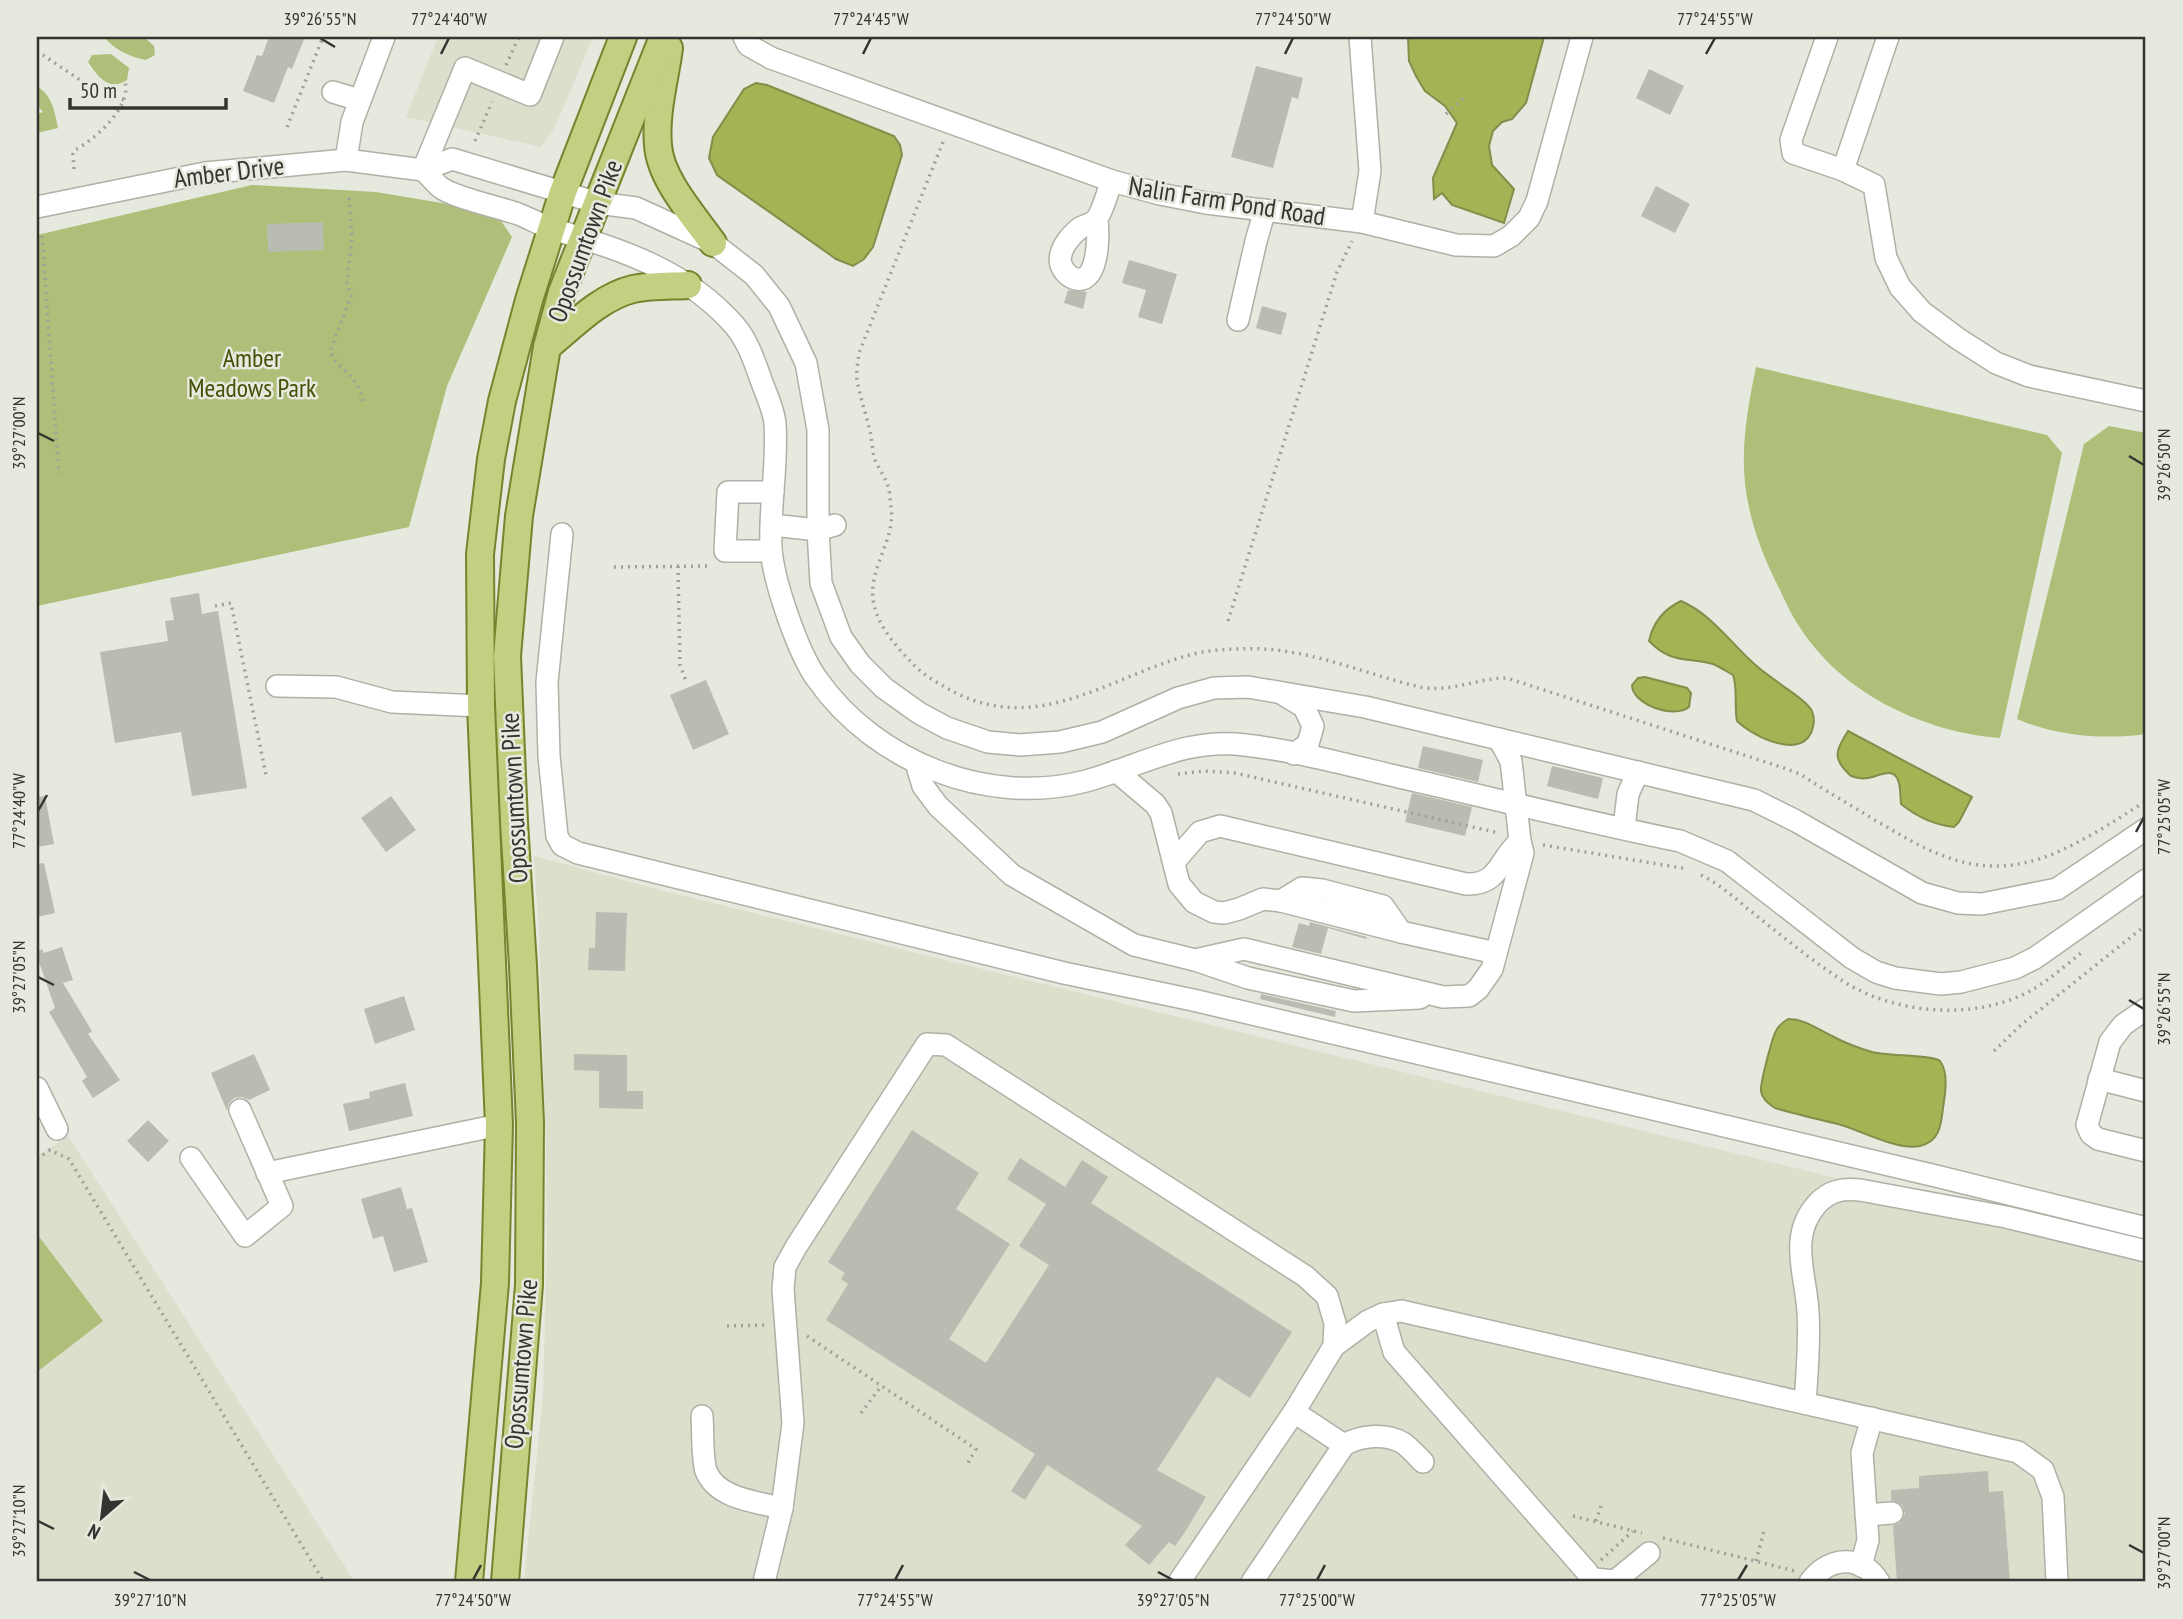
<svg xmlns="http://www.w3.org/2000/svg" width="2183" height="1619" viewBox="0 0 2183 1619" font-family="'PT Sans Narrow',sans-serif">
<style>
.built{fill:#dbdfcc}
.green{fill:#afbe78}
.water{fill:#a3b455;stroke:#828e4a;stroke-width:2}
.building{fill:#b9bcb1}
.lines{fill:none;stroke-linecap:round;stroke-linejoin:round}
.minor-casing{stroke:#afb1a6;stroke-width:24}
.major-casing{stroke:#77842e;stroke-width:30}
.path{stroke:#9fa199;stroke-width:3.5;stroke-dasharray:2 5;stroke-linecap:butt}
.minor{stroke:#fff;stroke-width:21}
.major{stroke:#c3cf81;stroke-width:26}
.ticks{fill:none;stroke:#343530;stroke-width:2.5}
.labels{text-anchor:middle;stroke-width:5;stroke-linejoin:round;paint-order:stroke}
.street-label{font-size:26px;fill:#343530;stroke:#e6e9de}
.park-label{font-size:26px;fill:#465006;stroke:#e6e9de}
.neatline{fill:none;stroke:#343530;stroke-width:2.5}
.ticks-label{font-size:18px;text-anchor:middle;fill:#343530}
</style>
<rect width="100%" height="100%" fill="#e6e9de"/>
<g class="built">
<polygon points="438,37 593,37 555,127 541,147 406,117"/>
<polygon points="534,856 664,891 2146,1254 2146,1582 524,1582 543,1395 547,1246 546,1147 539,933"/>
<polygon points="68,1136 355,1582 37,1582 37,1156"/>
</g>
<g class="green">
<path d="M 104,37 L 144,37 L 154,46 L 155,55 L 146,60 C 130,57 115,50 104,37 Z"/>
<path d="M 111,54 L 129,68 L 127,80 C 108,92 98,76 88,62 L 92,55 Z"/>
<path d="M 37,87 C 52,94 55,113 58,128 L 37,133 L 37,114 L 43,112 L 37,105 Z"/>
<polygon points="252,185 376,192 495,212 512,237 447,386 409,527 37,606 37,235"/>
<path d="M 1756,367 L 2047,435 L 2062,453 L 2000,738 C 1923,732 1841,693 1799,626 C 1790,613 1784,598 1777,584 C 1761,552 1749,519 1745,483 C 1741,445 1748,405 1756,367 Z"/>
<path d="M 2109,426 L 2146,433 L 2146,734 C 2104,740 2056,736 2017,719 L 2084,444 Z"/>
<polygon points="37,1234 103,1321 37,1372"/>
</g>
<g class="water">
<polygon points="1408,37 1544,37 1526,103 1512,119 1502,122 1493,131 1489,146 1492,165 1514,189 1504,223 1452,205 1442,193 1434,199 1433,178 1457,123 1445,106 1425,91 1416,76 1409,61"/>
<polygon points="756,83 767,85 894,136 900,145 902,155 873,247 864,259 853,266 836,259 717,175 709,158 713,137 744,89"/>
<path d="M 1681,601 C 1709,613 1728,639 1750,660 C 1759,669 1769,676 1779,683 C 1789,691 1806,700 1812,711 C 1814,716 1814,723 1813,727 C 1805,763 1752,736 1737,721 C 1734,706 1738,689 1733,675 C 1726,671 1720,667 1713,664 C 1687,657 1671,664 1649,641 C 1653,623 1664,609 1681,601 Z"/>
<path d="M 1645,677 L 1687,688 L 1691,693 L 1689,707 C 1675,719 1632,705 1632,685 L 1638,678 Z"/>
<path d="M 1848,731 L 1972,797 L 1959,822 L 1954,827 C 1934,825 1916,816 1901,804 C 1900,796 1901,787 1898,780 C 1893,766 1877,777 1868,778 C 1862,779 1856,778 1851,776 C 1832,759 1835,751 1848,731 Z"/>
<path d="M 1788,1019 C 1805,1019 1817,1029 1832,1036 C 1845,1043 1858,1048 1872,1052 C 1886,1056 1934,1055 1940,1061 C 1949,1073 1945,1095 1943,1108 C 1941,1125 1940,1141 1920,1146 C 1898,1151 1860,1130 1838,1124 C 1817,1119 1796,1114 1775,1108 C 1769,1104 1762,1099 1761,1091 C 1760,1084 1772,1038 1776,1031 C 1779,1025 1783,1022 1788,1019 Z"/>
</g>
<g class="building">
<polygon points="269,37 305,37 292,69 288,67 274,103 243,91 257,55 262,56"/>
<polygon points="1256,66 1303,78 1298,99 1292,97 1273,168 1231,157"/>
<polygon points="1649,69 1684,86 1670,115 1636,98"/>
<polygon points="1656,186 1690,204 1675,233 1641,216"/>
<polygon points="323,222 324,250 268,252 267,224"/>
<polygon points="1129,260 1177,274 1162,324 1138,317 1146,290 1122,283"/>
<polygon points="1068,290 1087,292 1083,309 1064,303"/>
<polygon points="1262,306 1287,313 1281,335 1256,328"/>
<polygon points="199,593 202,614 218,611 247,788 192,796 181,732 115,743 100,652 168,641 165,621 174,620 170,598"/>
<polygon points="706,680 729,734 693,750 670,695"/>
<polygon points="1423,746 1483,760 1478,782 1418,768"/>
<polygon points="1552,766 1603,778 1598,799 1547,786"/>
<polygon points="1412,793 1472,807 1465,836 1405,822"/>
<polygon points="45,796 54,844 37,847 37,797"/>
<polygon points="391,796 416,830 386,852 361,818"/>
<polygon points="44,863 55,913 37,917 37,864"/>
<polygon points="596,912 627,913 625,971 588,970 589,948 595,948"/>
<polygon points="1310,922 1367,937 1366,939 1328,928 1321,954 1292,947 1299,923 1309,926"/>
<polygon points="62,947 73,980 63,983 92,1031 88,1034 120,1080 93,1098 82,1081 87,1077 49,1012 55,1008 37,956 37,952 42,949 44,953"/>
<polygon points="1261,994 1336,1011 1335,1017 1260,999"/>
<polygon points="404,996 415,1030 375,1044 364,1009"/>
<polygon points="254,1054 270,1090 249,1100 242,1097 234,1098 229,1103 227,1111 211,1073"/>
<polygon points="574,1054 627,1055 627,1091 643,1091 643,1109 599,1108 599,1071 574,1070"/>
<polygon points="405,1083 413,1116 349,1131 343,1104 370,1098 369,1092"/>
<polygon points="148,1120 169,1141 148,1162 127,1141"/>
<polygon points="912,1130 979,1173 956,1209 1010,1244 949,1339 986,1363 1049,1265 1019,1246 1046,1204 1007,1179 1020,1158 1065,1187 1082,1160 1108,1177 1091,1203 1292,1332 1250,1398 1217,1377 1157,1470 1206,1497 1185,1532 1175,1546 1169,1542 1149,1565 1125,1545 1142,1526 1047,1465 1025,1500 1011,1491 1035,1454 826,1320 848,1284 841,1279 845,1273 828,1262"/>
<polygon points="401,1187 407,1209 412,1208 428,1262 394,1272 383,1236 373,1239 361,1199"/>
<polygon points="1988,1471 1989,1492 2003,1491 2010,1582 1897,1582 1893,1526 1900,1523 1905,1513 1902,1505 1891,1500 1891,1490 1919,1488 1919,1476"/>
</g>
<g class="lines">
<g class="minor-casing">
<g id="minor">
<polyline points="744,37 748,45 771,58 1112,181 1160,194 1206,203 1362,222 1456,245 1494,246 1511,236 1529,218 1537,201 1582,37"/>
<polyline points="1360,37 1370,171 1362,222"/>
<polyline points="1827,37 1791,140 1793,153 1843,170 1874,185 1886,258 1900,287 1922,312 1957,338 1996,363 2029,376 2146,401"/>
<polyline points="333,92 359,100"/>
<polyline points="346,160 352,122 384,37"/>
<path d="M 423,170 C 429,175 434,182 440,187 C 454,198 499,207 518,214 C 531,219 543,226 556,230 C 624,251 686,270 735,326 C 747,340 754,360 760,377 C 765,392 774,409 775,424 C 778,465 769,507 771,548 C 773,580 798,653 817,679 C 875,762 988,807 1086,781 C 1141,766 1186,737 1245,745 C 1297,751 1348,765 1399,777 C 1492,798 1586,822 1680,841 L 1727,861 L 1852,958 L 1876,972 L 1895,978 L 1941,984 L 1961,982 L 2015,968 L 2035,958 L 2146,880"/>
<polyline points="423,170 465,68 530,95 553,37"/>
<polyline points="1843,170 1888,37"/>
<polyline points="37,207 205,173 346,160 423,170 452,159 598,203 636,208 713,243 754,275 779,306 806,363 818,430 818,530 821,583 841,637 860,664 884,688 919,713 947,728 988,742 1020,745 1060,742 1102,732 1178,698 1214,688 1248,687 1365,707 1754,800 1796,821 1922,893 1958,903 1982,904 2057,889 2146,829"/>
<path d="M 1097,220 C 1099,235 1099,291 1071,277 C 1066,274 1063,270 1061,265 C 1057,251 1070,236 1080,228 C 1086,225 1095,223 1098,217 C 1104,207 1107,193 1112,181"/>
<polyline points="1238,320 1256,241 1265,210"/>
<polyline points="772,525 818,530 835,525"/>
<polyline points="562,534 547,682 549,756 557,836 562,845 578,853 1064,973 1193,1000 1940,1177 2146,1228"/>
<polyline points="771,551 725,551 728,492 773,492"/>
<polyline points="277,686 336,687 392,702 481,706"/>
<polyline points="1284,695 1304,707 1313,726 1308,744 1294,754"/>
<polyline points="1499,739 1511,761 1520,841"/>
<polyline points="916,763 923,786 938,806 1012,875 1134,945 1195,960 1248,978 1354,1001 1420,998"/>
<polyline points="1116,771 1155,804 1161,813 1179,884 1194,902 1214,912 1224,913 1239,909 1263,899 1281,901 1302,888 1322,890 1383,906 1401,932 1496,953"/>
<polyline points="1624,828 1628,794 1638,772"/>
<path d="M 1174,862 L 1200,832 L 1220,826 L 1466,884 C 1500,885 1498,860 1520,841 L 1523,853 L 1492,969 L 1478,989 L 1469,996 L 1443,997 L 1244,949 L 1195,960"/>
<polyline points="1281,901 1401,932"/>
<polyline points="2146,1009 2123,1025 2110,1042 2087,1125 2091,1134 2098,1139 2146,1151"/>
<polyline points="2099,1079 2146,1091"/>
<polyline points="37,1088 57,1129"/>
<polyline points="191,1158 245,1236 282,1206 240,1110"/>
<polyline points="267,1173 499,1125"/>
<polyline points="1383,1314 1394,1352 1587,1572 1594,1582"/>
<path d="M 1805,1403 C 1807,1373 1810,1342 1808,1312 C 1806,1275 1788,1236 1817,1204 C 1829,1191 1842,1188 1860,1190 L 2006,1217 L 2146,1251"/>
<polyline points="1294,1412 1344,1445"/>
<path d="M 702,1416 C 703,1430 702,1459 706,1471 C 717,1499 757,1502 782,1508"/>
<polyline points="1866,1515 1892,1513"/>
<polyline points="1861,1566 1868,1540 1862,1453 1872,1418"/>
<polyline points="1594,1579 1615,1581 1649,1553"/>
<polyline points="764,1582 782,1508 793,1423 783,1289 785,1267 796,1247 927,1044 946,1045 1305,1276 1327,1296 1335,1323 1334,1346"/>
<polyline points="1179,1582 1294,1412 1334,1346 1368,1321 1383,1314 1401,1311 2018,1452 2043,1470 2053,1497 2057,1582"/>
<path d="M 1252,1582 L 1344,1445 C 1361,1435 1386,1433 1403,1443 C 1410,1448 1417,1456 1423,1462"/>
<path d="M 1810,1582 C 1828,1557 1861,1553 1879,1582"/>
</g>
</g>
<g class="major-casing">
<g id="major">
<path d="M 669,48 C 665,79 655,113 658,145 C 660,179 694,216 713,243"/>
<path d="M 547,347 C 573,326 600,297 633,289 C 651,285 671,286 688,285"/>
<polyline points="469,1582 495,1283 499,1125 481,706 480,554 491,459 502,401 529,300 563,192 623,37"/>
<polyline points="505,1582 529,1285 530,1123 523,966 514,822 507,656 519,516 547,347 562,292 663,37"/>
</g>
</g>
<g class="path">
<polyline points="37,51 86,84 124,100"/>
<polyline points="506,65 519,37"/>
<polyline points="1446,114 1465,97"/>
<polyline points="287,127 323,37"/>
<polyline points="475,141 492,102"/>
<path d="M 943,142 L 859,353 C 858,362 856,371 857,380 C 860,397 866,414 870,431 C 872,439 872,449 874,457 C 877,467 885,476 888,486 C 890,492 890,500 891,507 C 896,539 869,567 873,599 C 876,624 895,645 911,662 C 923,675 939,684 954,692 C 1038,735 1108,678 1186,656 C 1203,651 1222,649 1239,649 C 1303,645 1363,674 1424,688 C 1456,691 1478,678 1507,678 L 1784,768 L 1800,774 C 1824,790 1849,804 1873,819 C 1923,848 1967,877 2028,862 C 2067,853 2113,822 2146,801"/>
<path d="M 74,169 L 73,154 L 75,150 C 94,140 132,107 125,82"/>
<path d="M 349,198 L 352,236 L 347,283 L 351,296 L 330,352 C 341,374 356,372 363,401"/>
<polyline points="42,236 59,474"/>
<polyline points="678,566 680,665 686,681"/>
<polyline points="614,567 711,566"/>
<polyline points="215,606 231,603 266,775"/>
<polyline points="1228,621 1337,272 1352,241"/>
<polyline points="1178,774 1205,771 1235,773 1499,833"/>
<polyline points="1543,845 1688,869"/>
<path d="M 1701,875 C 1719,884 1733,896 1748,909 C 1777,932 1806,956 1837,977 C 1889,1014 1973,1022 2030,991 C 2048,981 2065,966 2081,953"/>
<polyline points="1994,1051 2021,1025 2146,925"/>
<polyline points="37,1159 50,1150 69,1159 324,1582"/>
<polyline points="727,1326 767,1325"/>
<polyline points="807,1336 976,1449 968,1463"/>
<polyline points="861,1413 882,1385"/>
<polyline points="1573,1516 1642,1533"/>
<polyline points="1596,1521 1601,1506"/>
<polyline points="1663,1538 1795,1571"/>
<polyline points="1601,1560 1633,1531"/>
<polyline points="1756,1561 1765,1527"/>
</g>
<use href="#minor" class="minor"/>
<use href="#major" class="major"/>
</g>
<path class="ticks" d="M 320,38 L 335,47M 441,54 L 449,38M 863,54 L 871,38M 1285,54 L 1293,38M 1706,54 L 1715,38M 38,433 L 54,441M 2129,456 L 2144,465M 38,811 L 47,795M 2136,832 L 2144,817M 38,977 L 54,985M 2129,1000 L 2144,1009M 38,1521 L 54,1529M 2129,1545 L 2144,1553M 134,1572 L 150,1580M 1158,1572 L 1173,1580M 473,1580 L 481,1565M 895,1580 L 903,1565M 1317,1580 L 1325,1565M 1738,1580 L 1747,1565"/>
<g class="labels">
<g class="street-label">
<text transform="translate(229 172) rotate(-7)" y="9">Amber Drive</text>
<text transform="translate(1227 201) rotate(9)" y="9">Nalin Farm Pond Road</text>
<text transform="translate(585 241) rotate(-70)" y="9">Opossumtown Pike</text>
<text transform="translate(514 798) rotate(-93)" y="9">Opossumtown Pike</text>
<text transform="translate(521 1364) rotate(-85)" y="9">Opossumtown Pike</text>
</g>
<g class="park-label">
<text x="252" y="367">Amber<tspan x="252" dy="30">Meadows Park</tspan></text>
</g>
</g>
<rect width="2183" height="1619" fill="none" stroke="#e6e9de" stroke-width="77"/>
<g transform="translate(102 1517) rotate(208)" stroke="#e6e9de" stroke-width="5" paint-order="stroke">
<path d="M0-5L12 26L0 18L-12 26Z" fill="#343530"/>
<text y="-10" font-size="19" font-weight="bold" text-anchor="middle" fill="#343530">N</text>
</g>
<path d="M70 98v10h156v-10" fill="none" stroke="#343530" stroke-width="3.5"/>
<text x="80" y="98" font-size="21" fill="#343530" stroke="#e6e9de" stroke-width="5" paint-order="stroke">50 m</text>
<rect x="38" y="38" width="2106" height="1542" class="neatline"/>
<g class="ticks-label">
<text x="320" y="25">39°26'55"N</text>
<text x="449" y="25">77°24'40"W</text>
<text x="871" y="25">77°24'45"W</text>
<text x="1293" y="25">77°24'50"W</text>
<text x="1715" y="25">77°24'55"W</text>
<text transform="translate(19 433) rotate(-90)" y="6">39°27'00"N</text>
<text transform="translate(2164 465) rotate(-90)" y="6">39°26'50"N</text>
<text transform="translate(19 811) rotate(-90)" y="6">77°24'40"W</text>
<text transform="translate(2164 817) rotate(-90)" y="6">77°25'05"W</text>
<text transform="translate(19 977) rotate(-90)" y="6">39°27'05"N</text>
<text transform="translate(2164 1009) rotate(-90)" y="6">39°26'55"N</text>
<text transform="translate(19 1521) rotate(-90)" y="6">39°27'10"N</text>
<text transform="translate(2164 1553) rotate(-90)" y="6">39°27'00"N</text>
<text x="150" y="1606">39°27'10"N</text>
<text x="473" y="1606">77°24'50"W</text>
<text x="895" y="1606">77°24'55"W</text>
<text x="1173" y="1606">39°27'05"N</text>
<text x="1317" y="1606">77°25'00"W</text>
<text x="1738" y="1606">77°25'05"W</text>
</g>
</svg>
